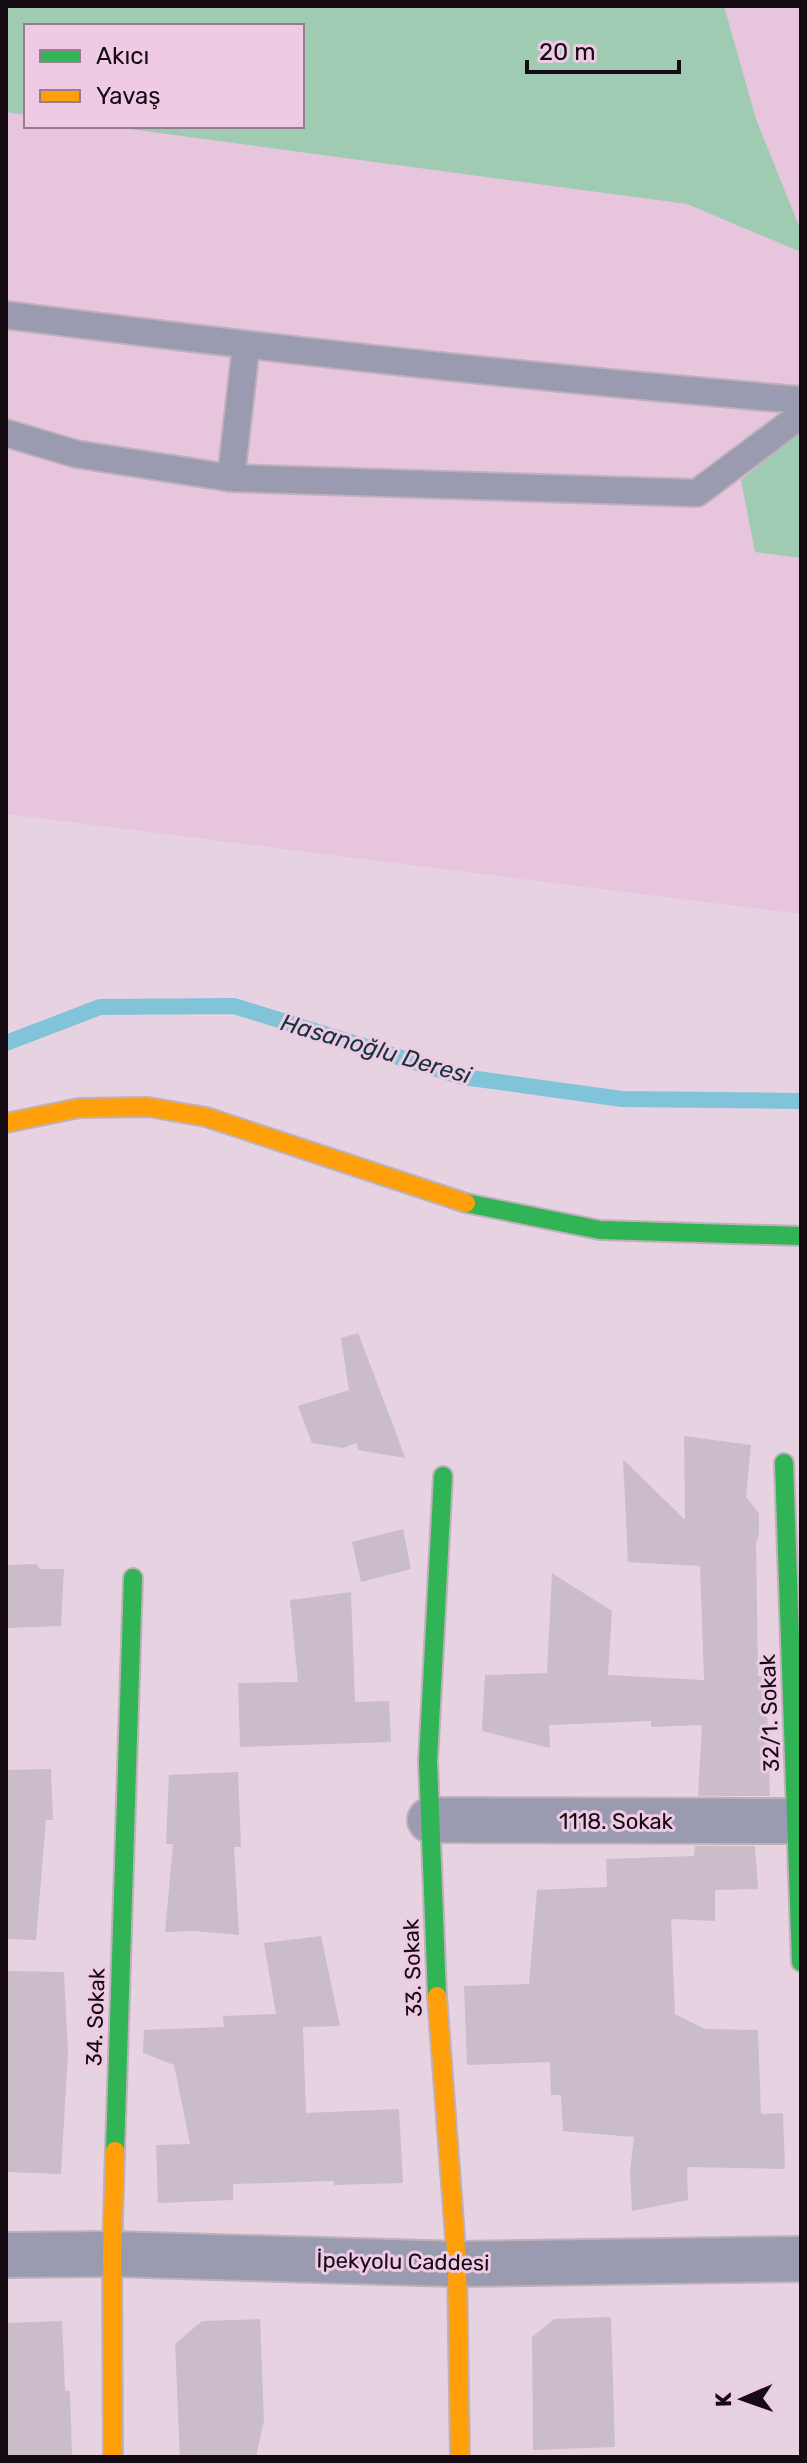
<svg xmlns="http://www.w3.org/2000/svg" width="807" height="2463" viewBox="0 0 807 2463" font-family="Rubik,sans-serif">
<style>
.built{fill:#e7c6dd;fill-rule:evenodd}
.green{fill:#9ecbb2}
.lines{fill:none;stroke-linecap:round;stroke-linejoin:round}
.stream{stroke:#81c4da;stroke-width:16}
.building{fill:#cabdc9}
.lane-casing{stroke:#bfb0ba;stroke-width:30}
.street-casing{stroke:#bfb0ba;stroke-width:48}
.fast-casing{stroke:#bfb0ba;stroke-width:22}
.slow-casing{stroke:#bfb0ba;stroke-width:22}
.lane{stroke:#9a9ab0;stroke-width:26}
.street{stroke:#9a9ab0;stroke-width:44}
.fast{stroke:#30b455;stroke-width:18}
.slow{stroke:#ff9f0a;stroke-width:18}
.labels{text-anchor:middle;stroke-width:6;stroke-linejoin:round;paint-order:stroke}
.street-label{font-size:22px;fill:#160a13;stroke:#eecae4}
.water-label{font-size:24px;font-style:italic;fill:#16363d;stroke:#eecae4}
</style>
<rect width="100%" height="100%" fill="#e6d2e0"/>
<path class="built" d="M 6,6 L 801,6 L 801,914 L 6,814 ZM 26,26 L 302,26 L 302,126 L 26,126 Z"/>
<g class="green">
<polygon points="6,6 724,6 756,119 801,231 801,252 687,204 107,126 302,126 302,26 26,26 26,115 6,112"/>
<polygon points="801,432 801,558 755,552 741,480"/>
</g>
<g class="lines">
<polyline class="stream" points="6,1043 100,1007 234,1006 463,1077 622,1099 801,1101"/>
</g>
<g class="building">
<polygon points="358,1333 395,1430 405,1458 358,1450 357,1443 343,1448 312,1443 298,1406 349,1390 341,1338"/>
<polygon points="684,1436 751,1445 746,1497 759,1513 759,1534 756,1543 758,1676 766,1676 770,1796 698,1796 702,1725 651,1727 651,1721 549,1725 550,1748 482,1731 485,1675 547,1673 552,1573 612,1611 608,1675 704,1680 700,1566 628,1562 623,1459 685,1520"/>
<polygon points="403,1529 411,1569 361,1582 352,1542"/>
<polygon points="37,1564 40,1569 64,1569 61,1626 6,1628 6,1565"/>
<polygon points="351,1592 355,1702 389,1701 391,1742 240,1747 238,1683 298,1682 290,1600"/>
<polygon points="51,1769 53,1820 46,1820 36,1940 6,1939 6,1770"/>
<polygon points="238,1772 241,1847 234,1847 239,1935 195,1931 165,1932 173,1844 166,1844 169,1775"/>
<polygon points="695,1846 755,1846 758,1889 715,1890 715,1921 671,1919 675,2014 705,2029 758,2030 761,2114 783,2113 785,2169 687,2167 688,2200 632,2211 630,2171 634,2137 563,2131 561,2095 551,2095 550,2062 467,2065 464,1986 529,1984 537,1890 607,1887 606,1859 694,1856"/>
<polygon points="321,1936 340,2026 303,2027 306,2113 399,2109 403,2183 334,2185 334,2181 233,2184 233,2200 158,2203 156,2145 190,2144 174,2065 143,2053 144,2030 224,2027 223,2016 276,2014 264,1943"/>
<polygon points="6,1971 64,1972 68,2053 61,2174 6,2172"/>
<polygon points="611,2317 615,2447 533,2450 532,2337 554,2319"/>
<polygon points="260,2319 264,2420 256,2457 180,2457 175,2344 202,2321"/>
<polygon points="62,2321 65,2391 70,2391 72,2457 6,2457 6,2323"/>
</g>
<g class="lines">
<g class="lane-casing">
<g id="lane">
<path d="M 6,315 C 271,349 535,378 801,400"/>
<polyline points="6,433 76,454 231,478 697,493 801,415"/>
<polyline points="231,478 246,346"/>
</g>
</g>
<g class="street-casing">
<g id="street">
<polyline points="430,1820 801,1821"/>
<polyline points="6,2255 112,2254 457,2264 801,2259"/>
</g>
</g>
<g class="fast-casing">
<g id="fast">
<polyline points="466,1203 600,1230 801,1236"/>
<polyline points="784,1463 801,1962"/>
<polyline points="437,1996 428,1761 443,1476"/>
<polyline points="115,2151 133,1578"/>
</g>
</g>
<g class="slow-casing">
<g id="slow">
<polyline points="6,1123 79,1108 148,1107 206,1117 466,1203"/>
<polyline points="437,1996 457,2264 460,2457"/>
<polyline points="113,2457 112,2254 115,2151"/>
</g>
</g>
<use href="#lane" class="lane"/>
<use href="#street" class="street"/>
<use href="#fast" class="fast"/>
<use href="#slow" class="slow"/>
</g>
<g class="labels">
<g class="street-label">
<text transform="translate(769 1713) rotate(-92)" y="8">32/1. Sokak</text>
<text x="616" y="1829">1118. Sokak</text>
<text transform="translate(412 1968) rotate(-92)" y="8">33. Sokak</text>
<text transform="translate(95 2017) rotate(-88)" y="8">34. Sokak</text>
<text transform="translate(403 2261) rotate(1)" y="8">İpekyolu Caddesi</text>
</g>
<g class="water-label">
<text transform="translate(376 1049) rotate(16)" y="8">Hasanoğlu Deresi</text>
</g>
</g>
<rect width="807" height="2463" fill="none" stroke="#160a13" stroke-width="16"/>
<rect x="24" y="24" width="280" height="104" fill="#eecae4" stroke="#987d90" stroke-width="2"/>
<rect x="40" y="50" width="40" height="12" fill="#30b455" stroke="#987d90" stroke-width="2"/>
<text x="96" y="64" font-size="24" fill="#160a13">Akıcı</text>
<rect x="40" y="90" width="40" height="12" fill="#ff9f0a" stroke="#987d90" stroke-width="2"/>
<text x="96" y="104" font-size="24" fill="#160a13">Yavaş</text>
<g transform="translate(743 2399) rotate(268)" stroke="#eecae4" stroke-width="6" paint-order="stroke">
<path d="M0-6L14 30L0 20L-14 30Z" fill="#160a13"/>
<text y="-12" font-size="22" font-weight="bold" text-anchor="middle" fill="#160a13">K</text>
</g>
<path d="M527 60v12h152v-12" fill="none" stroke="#160a13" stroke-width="4"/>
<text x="539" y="60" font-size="24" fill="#160a13" stroke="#eecae4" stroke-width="6" paint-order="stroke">20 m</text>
</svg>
